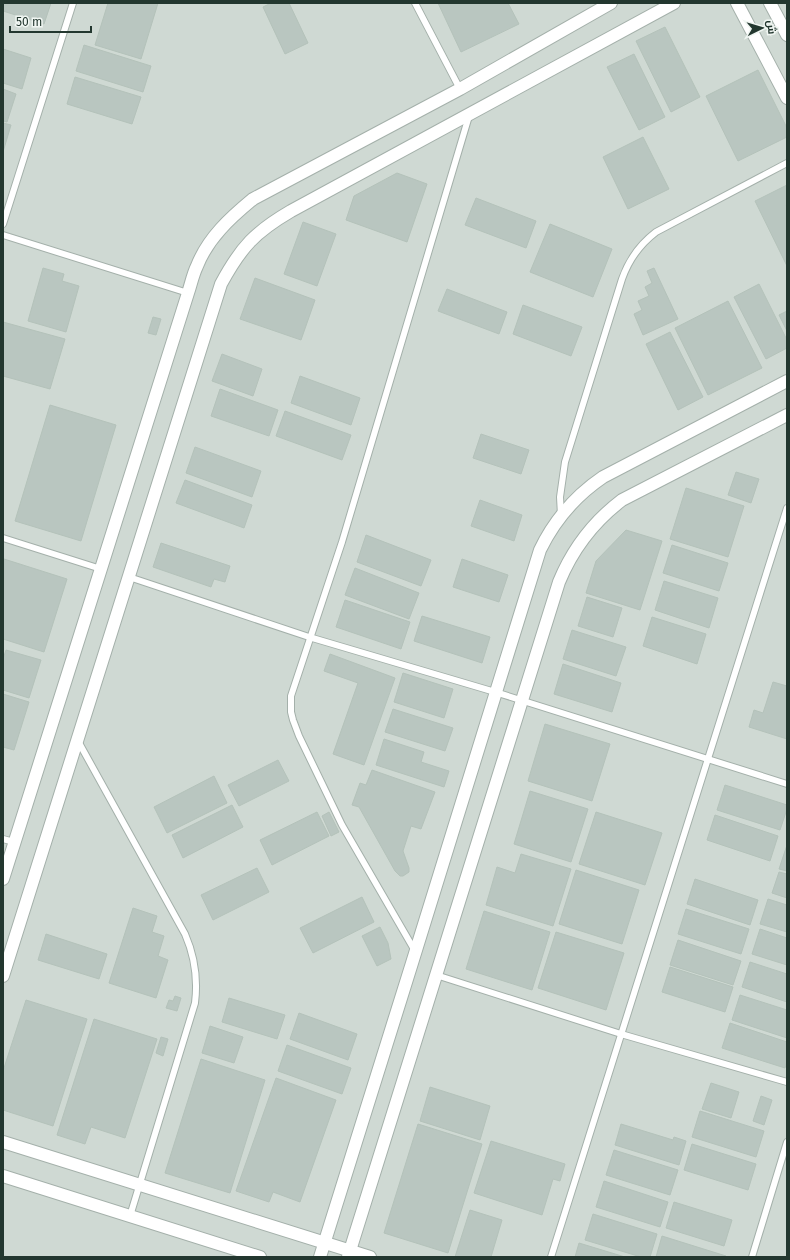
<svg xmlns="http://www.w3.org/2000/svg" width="790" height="1260" viewBox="0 0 790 1260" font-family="'Fira Sans',Cairo,sans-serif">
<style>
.built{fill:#cfd9d3}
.building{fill:#b9c6c0;stroke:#b4c2ba}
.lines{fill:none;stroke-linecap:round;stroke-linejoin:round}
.service-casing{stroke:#a4b0aa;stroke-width:8}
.minor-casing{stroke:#a4b0aa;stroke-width:14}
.tertiary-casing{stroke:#a4b0aa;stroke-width:14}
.service{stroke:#fff;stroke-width:6}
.minor{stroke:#fff;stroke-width:12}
.tertiary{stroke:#fff;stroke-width:12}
</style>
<rect width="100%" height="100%" fill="#e0e9e4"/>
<rect class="built" x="3" y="3" width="784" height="1254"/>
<g class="building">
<polygon points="3,3 51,3 44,24 3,11"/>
<polygon points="108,3 158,3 141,59 95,45"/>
<polygon points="271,3 289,3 308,43 285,54 263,7"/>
<polygon points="438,3 508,3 519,24 461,52"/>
<polygon points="665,27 700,97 671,112 636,41"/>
<polygon points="84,45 151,66 143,92 76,71"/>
<polygon points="3,49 31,58 22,89 3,83"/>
<polygon points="634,54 665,117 639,130 607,67"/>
<polygon points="758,70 787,128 787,137 738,161 706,96"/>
<polygon points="75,77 141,97 132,124 67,104"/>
<polygon points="3,89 16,94 7,122 3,121"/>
<polygon points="3,123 11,125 3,152"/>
<polygon points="643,137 669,189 628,209 603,157"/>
<polygon points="397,173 427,184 407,242 346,220 354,196"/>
<polygon points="787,185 787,204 786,205 787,207 787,266 755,201"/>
<polygon points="476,198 536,221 526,248 465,225"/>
<polygon points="303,222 336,234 317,286 284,274"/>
<polygon points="550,224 612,249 593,297 530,272"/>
<polygon points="43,268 64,274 62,281 79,286 66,332 28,321"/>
<polygon points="654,268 678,319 643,335 634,314 642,310 638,301 649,296 645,287 652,283 647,271"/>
<polygon points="255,278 315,300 301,340 240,319"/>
<polygon points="759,284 787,340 787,348 766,359 734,297"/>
<polygon points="447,289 507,312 499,334 438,311"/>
<polygon points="728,301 762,368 708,395 675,328"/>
<polygon points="523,305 582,327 571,356 513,334"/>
<polygon points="787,311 787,331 779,315"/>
<polygon points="153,317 161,319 156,335 148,333"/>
<polygon points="3,322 65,339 50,389 3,376"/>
<polygon points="670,332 703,397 678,410 646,344"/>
<polygon points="222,354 262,369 253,396 212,381"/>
<polygon points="300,376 360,398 351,425 291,403"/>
<polygon points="220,389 278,410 269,436 211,416"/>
<polygon points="50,405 116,425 81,541 15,521"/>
<polygon points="285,411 351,435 342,460 276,436"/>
<polygon points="481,434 529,450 521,474 473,458"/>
<polygon points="195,447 261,471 252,497 186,473"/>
<polygon points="736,472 759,479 751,503 728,495"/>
<polygon points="185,480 252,505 244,528 176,503"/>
<polygon points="686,488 744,506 728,557 670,539"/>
<polygon points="480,500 522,515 514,541 471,526"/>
<polygon points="626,530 662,541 640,610 586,593 596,561"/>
<polygon points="366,535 431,560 421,586 357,562"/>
<polygon points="161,543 230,566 225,582 214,579 211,587 153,567"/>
<polygon points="672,545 728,563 719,591 663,573"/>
<polygon points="4,559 67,579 44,652 3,639"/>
<polygon points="462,559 508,575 499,602 453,587"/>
<polygon points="355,568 419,593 409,619 345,595"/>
<polygon points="664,581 718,598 709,628 655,610"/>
<polygon points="587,597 622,608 613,637 578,626"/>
<polygon points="345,600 410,622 401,649 336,627"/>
<polygon points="422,616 490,637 482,663 414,641"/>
<polygon points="652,617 706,634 697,664 643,646"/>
<polygon points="572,630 626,647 616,676 563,659"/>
<polygon points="6,650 41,660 29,698 3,690 3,659"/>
<polygon points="330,654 395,678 364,765 333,754 358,683 324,671"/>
<polygon points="563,664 621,683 612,712 554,694"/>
<polygon points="403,673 453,689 444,718 394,702"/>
<polygon points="773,682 787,686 787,739 749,727 754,710 763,713"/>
<polygon points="3,694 29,702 14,750 3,747"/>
<polygon points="393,709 453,728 445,751 385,732"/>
<polygon points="545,724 610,744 592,801 528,781"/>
<polygon points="384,739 424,752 421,762 449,771 444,787 376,765"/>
<polygon points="278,760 289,781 239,806 228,785"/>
<polygon points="372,770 435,792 421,829 411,826 403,851 409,868 409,872 403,876 400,876 395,871 359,807 352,805 360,783 366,785"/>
<polygon points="214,776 227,803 167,833 154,807"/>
<polygon points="725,785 787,805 787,809 780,830 717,810"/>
<polygon points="530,791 588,809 571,862 514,844"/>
<polygon points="232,805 243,827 183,858 172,835"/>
<polygon points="317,812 329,836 272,865 260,840"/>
<polygon points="329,812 339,832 331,836 322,816"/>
<polygon points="596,812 662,833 645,885 579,864"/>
<polygon points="715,815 778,836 770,861 707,840"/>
<polygon points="787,845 787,871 779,869"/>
<polygon points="521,854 571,869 553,926 486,905 497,867 515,873"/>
<polygon points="257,868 269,892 213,920 201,895"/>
<polygon points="576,870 639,890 622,944 559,924"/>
<polygon points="779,872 787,874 787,898 772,893"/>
<polygon points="695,879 758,900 750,925 687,904"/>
<polygon points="362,897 374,922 313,953 300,928"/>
<polygon points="768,899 787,905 787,932 760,924"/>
<polygon points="133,908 157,916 152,932 164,936 158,956 168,960 156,998 109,983"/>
<polygon points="686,909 749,929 741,954 678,934"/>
<polygon points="484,911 550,932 532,990 466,969"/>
<polygon points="380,927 388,943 391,959 377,966 362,936"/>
<polygon points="760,929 787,938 787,965 752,954"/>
<polygon points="556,932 624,953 606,1010 538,988"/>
<polygon points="46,934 107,954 99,979 38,960"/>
<polygon points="678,940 741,961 733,985 670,965"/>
<polygon points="750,962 787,974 787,1002 742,987"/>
<polygon points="670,967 733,987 725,1012 662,992"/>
<polygon points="740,995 787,1010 787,1038 732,1020"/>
<polygon points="175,996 181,998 177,1011 166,1008 169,1000 173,1001"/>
<polygon points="229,998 285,1015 277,1039 222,1022"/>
<polygon points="26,1000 87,1019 53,1126 3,1110 3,1071"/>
<polygon points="299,1013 357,1034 348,1060 290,1039"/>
<polygon points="94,1019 157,1039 125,1138 91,1127 85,1144 57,1135"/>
<polygon points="730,1023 787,1042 787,1061 785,1068 722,1048"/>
<polygon points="210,1026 243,1037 234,1063 202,1053"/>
<polygon points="161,1037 168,1039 163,1056 156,1053"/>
<polygon points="287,1045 351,1068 342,1094 278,1071"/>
<polygon points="201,1059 265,1080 230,1193 165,1173"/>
<polygon points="276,1078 336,1100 300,1202 273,1192 269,1202 236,1191"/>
<polygon points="711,1083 739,1092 731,1118 702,1109"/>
<polygon points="430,1087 490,1106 480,1140 420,1121"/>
<polygon points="761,1096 772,1100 764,1125 753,1121"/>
<polygon points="700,1111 764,1131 756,1157 692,1137"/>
<polygon points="418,1124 482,1144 448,1253 384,1233"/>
<polygon points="621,1124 673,1140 674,1137 686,1141 679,1165 615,1145"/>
<polygon points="491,1141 565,1164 560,1181 553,1179 542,1215 474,1193"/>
<polygon points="692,1144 756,1164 748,1190 684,1170"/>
<polygon points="614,1150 678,1170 670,1195 606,1175"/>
<polygon points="604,1181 668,1202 660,1227 596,1207"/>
<polygon points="674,1202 732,1220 724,1246 666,1228"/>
<polygon points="470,1210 502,1220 491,1257 455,1257"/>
<polygon points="593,1214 657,1234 650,1257 641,1257 585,1240"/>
<polygon points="662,1236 726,1256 726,1257 656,1257"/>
<polygon points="579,1243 625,1257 575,1257"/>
</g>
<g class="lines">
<g class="service-casing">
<g id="service">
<polyline points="415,3 460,89"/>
<polyline points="3,224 73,3"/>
<polyline points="3,235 188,293"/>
<path d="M 561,515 L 560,497 L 565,462 L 622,279 C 629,259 639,245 656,232 L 787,163"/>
<polyline points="3,538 101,569"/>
<polyline points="129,577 309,637 495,692 787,784"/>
<path d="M 78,741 L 185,934 C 195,957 198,979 195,1003 L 130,1216"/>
<polyline points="3,839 14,842"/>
<polyline points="415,951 342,825 299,736 293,720 291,712 291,696 342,542 469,116"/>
<polyline points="436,975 621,1034 787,1082"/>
<polyline points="551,1257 787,508"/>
<polyline points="752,1257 787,1142"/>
</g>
</g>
<g class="minor-casing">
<g id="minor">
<path d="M 3,879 L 188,293 C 191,284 193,274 197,266 C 208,238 230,218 253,199 L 460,89 L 611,3"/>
<path d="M 3,976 L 221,284 C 241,247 255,232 291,211 L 674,3"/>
</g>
</g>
<g class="tertiary-casing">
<g id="tertiary">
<polyline points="737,3 787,98"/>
<polyline points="770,3 787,35"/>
<polyline points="3,1142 370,1257"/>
<polyline points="3,1176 260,1257"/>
<path d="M 320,1257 C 395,1022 466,785 540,550 C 555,519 575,496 603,477 L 787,381"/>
<path d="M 348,1257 L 559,582 C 573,548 593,522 622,500 L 787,415"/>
</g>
</g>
<use href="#service" class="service"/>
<use href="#minor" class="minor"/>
<use href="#tertiary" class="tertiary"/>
</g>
<rect width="790" height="1260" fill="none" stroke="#23372f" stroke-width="8"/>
<g transform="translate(762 28) rotate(85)" stroke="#f0f6f2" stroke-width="3" paint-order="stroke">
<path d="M0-3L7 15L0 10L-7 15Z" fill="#23372f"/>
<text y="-6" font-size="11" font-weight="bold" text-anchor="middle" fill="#23372f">ش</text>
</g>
<path d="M10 26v6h81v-6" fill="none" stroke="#23372f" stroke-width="2"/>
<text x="16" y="26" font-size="12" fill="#23372f" stroke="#f0f6f2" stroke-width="3" paint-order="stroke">50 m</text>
</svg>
